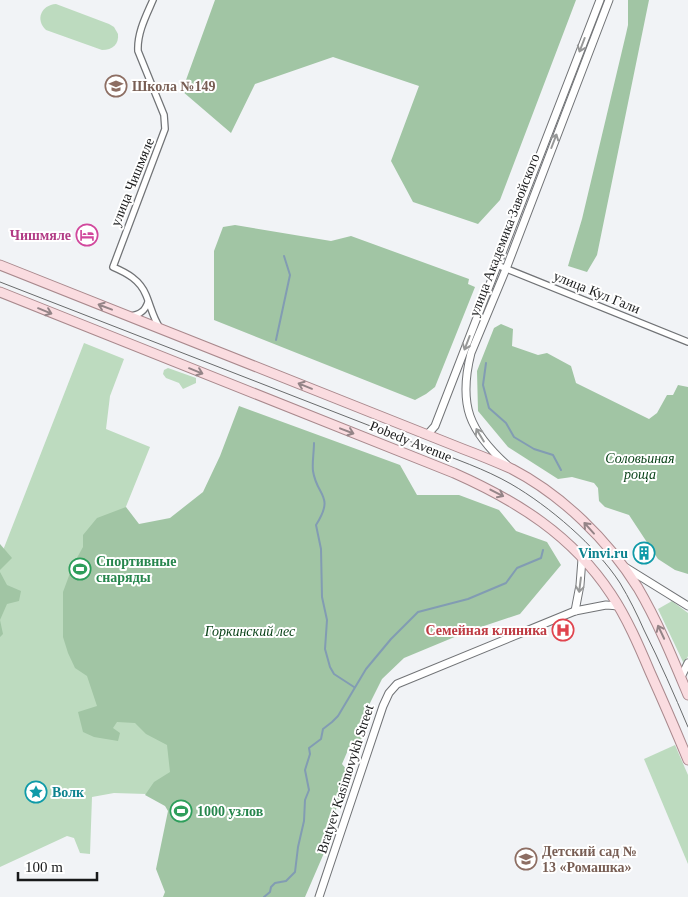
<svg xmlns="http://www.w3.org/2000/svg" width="688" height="897" viewBox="0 0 688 897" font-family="'Times New Roman',serif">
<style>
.green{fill:#bddbbf}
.forest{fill:#a1c5a4}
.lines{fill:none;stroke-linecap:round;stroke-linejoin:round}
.stream{stroke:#829cb3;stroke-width:2}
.minor-casing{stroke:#717376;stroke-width:8}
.tertiary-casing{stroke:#717376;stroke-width:9}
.primary-casing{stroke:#a9898d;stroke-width:11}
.minor{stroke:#fff;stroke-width:5.5}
.tertiary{stroke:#fff;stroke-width:7}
.primary{stroke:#fadce0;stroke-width:9}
.tram{stroke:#696b6c;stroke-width:1}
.oneway{stroke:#979898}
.oneway2{stroke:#948487}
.labels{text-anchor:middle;stroke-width:4;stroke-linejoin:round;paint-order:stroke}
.education-label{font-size:14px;font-weight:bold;fill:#785e54;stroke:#fff;text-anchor:start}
.street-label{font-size:14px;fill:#18191a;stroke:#fff}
.hotel-label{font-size:14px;font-weight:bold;fill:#b23c85;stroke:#fff;text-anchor:end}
.park-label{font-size:14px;font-style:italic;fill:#053f14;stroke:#fff}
.culture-label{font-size:14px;font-weight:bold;fill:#0d838f;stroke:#fff;text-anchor:end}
.leisure-label{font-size:14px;font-weight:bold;fill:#27864d;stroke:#fff;text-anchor:start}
.health-label{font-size:14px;font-weight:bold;fill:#be3a42;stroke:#fff;text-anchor:end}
</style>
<rect width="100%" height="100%" fill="#f1f3f6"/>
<g class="green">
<path d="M 56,4 L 109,24 L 114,27 L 118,34 C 119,44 113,50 102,50 L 46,30 C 35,20 41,5 56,4 Z"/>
<polygon points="84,343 124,359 110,396 106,429 150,447 125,509 87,674 169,743 172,772 146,794 114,793 92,797 90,854 80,853 74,838 67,836 0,867 0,558"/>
<polygon points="168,368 196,378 196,383 183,389 179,383 166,378 163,374 164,370"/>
<polygon points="672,601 688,613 688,656 684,664 658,609"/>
<polygon points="675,745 688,775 688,864 644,759"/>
</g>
<g class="forest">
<polygon points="215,0 576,0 500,200 478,224 413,202 391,161 419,86 333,57 255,84 231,133 182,91"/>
<polygon points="628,0 649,0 597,255 587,272 568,266 582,219 626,34 628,25"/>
<polygon points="235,225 331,241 351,236 469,279 468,284 475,287 435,387 426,394 415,400 214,320 214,251 223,227"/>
<polygon points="501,324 513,329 512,346 538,355 547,353 571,366 576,383 649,419 657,413 667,395 673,395 678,385 688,387 688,574 675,570 658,559 629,515 605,507 599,501 598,488 594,483 572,477 558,479 508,447 478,411 477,371 494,328"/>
<polygon points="239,406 400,465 417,495 459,495 499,510 516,531 547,542 561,565 520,614 469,631 404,658 382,679 366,711 366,722 364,728 355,732 362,737 360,743 351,743 342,764 347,770 324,853 305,897 163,897 165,892 156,869 168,811 165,806 145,795 154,782 170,772 167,745 146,734 135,723 117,722 113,728 120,733 118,741 94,737 83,732 78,712 97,706 87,676 75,668 68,653 63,637 63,592 73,565 83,547 83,535 97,518 126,507 139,524 170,518 203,492 220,456"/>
<polygon points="0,544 12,558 0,570"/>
<polygon points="0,572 7,585 21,591 19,601 7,604 0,620 3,634 0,637"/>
</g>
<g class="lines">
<g class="stream">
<polyline points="276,340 290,275 284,256"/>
<polyline points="486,363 483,385 489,408 506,423 514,437 534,449 553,455 561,470"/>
<path d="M 314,443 C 314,452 312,462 313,471 C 317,497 335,495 316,525 L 321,549 L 322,597 L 327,620 L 325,649 L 330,667 L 334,674 L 354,687"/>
<polyline points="264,897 270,892 271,887 275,883 286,881 295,872 298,847 304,821 305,800 309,790 305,770 310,754 309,748 321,739 323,729 332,722 338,716 366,669 391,639 418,612 468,599 506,583 517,568 541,558 543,550"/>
</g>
<g class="minor-casing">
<g id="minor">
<path d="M 153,0 C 146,16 137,33 138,51 L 164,115 L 165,129 L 113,267 C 127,273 140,280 146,295 C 151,307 153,318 160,328"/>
<polyline points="497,265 688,342"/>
<path d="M 130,316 C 140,315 145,311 148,302"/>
</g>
</g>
<g class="tertiary-casing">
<g id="tertiary">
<polyline points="427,435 435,426 600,0"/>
<path d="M 508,466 C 469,431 458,405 471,353 L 506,269 L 609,0"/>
<polyline points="625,567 688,606"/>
<polyline points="575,611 580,585 582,559"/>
<polyline points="681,677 688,663"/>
<polyline points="319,897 383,706 389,693 397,684 575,611 606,605 619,606"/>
</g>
</g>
<g class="primary-casing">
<g id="primary">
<path d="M 0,265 L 463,449 C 479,455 496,462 512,469 C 562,495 608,540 638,588 C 658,622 673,659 688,695"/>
<path d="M 0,292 L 454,473 C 517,501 572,535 611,594 C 627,618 639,646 650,672 C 663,701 676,731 688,760"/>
</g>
</g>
<use href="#minor" class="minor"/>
<use href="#tertiary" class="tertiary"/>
<use href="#primary" class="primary"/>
<path class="tram" d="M 0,282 L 427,448 C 455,459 485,469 511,484 C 549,506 596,546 620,583 C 629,598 637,614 644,630 C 660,662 674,694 688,727"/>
</g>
<defs><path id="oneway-shaft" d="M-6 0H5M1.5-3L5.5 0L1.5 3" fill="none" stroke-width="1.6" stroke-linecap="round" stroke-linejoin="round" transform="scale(1.25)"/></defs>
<g class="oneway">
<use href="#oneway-shaft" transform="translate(582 45) rotate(111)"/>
<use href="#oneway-shaft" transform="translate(554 141) rotate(-69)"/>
<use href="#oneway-shaft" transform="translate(467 343) rotate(111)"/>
<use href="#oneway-shaft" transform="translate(480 435) rotate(-121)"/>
<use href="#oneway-shaft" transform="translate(580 585) rotate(97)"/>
</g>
<g class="oneway2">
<use href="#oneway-shaft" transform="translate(105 307) rotate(-159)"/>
<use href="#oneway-shaft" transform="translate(45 311) rotate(22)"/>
<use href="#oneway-shaft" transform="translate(196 371) rotate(22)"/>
<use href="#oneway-shaft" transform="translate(305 386) rotate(-158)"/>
<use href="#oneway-shaft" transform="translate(347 431) rotate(21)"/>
<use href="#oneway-shaft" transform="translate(497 493) rotate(27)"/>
<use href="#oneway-shaft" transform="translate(589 528) rotate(-132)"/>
<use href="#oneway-shaft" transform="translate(661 632) rotate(-115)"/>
</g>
<defs>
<g id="school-ring" transform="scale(1.125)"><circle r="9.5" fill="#fff" stroke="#8d6e63" stroke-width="1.5"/><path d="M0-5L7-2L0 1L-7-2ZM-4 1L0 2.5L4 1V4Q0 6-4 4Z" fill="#8d6e63"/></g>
<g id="hotel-ring" transform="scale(1.125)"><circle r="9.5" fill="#fff" stroke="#d1479c" stroke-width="1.5"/><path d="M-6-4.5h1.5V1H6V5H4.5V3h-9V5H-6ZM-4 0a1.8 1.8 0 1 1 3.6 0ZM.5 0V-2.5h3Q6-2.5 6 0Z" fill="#d1479c"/></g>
<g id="building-ring" transform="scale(1.125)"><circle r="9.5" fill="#fff" stroke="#0f9aa8" stroke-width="1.5"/><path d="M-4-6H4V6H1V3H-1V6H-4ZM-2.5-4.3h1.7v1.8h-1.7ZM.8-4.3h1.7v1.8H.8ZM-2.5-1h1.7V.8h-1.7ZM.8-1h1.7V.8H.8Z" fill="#0f9aa8"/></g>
<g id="stadium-ring" transform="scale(1.125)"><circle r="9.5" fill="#fff" stroke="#2e9e5b" stroke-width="1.5"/><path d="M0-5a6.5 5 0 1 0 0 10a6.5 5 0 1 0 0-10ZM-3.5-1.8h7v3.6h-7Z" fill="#2e9e5b"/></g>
<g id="hospital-ring" transform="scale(1.125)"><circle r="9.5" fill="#fff" stroke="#e0444e" stroke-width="1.5"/><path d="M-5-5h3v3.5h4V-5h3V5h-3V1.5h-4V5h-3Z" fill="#e0444e"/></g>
<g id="sight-ring" transform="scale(1.125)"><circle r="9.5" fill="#fff" stroke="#0f9aa8" stroke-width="1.5"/><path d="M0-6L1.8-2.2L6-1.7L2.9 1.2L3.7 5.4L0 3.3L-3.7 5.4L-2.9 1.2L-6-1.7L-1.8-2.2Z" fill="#0f9aa8"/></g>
</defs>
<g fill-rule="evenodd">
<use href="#school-ring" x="116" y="86"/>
<use href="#hotel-ring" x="87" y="235"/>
<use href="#building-ring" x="644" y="553"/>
<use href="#stadium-ring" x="80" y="569"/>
<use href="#hospital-ring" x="563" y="630"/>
<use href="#sight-ring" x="36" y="792"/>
<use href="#stadium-ring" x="181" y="811"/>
<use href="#school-ring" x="526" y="859"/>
</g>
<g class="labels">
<g class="education-label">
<text x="132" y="91">Школа №149</text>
<text x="542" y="856">Детский сад №<tspan x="542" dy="16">13 «Ромашка»</tspan></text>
</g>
<g class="street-label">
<text transform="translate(132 182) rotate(-68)" y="5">улица Чишмяле</text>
<text transform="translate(504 235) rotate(-69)" y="5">улица Академика Завойского</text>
<text transform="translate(597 292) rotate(22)" y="5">улица Кул Гали</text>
<text transform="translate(411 441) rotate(22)" y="5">Pobedy Avenue</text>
<text transform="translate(345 779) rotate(-72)" y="5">Bratyev Kasimovykh Street</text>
</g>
<g class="hotel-label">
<text x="71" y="240">Чишмяле</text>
</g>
<g class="park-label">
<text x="640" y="463">Соловьиная<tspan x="640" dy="16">роща</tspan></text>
<text x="250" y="636">Горкинский лес</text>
</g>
<g class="culture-label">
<text x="628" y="558">Vinvi.ru</text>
<text x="52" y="797" text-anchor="start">Волк</text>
</g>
<g class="leisure-label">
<text x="96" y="566">Спортивные<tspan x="96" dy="16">снаряды</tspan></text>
<text x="197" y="816">1000 узлов</text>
</g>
<g class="health-label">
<text x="547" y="635">Семейная клиника</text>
</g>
</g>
<path d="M18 872v8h79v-8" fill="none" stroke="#18191a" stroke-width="2.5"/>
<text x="25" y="872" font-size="15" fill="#18191a" stroke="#ffffff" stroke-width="4" paint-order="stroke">100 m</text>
</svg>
